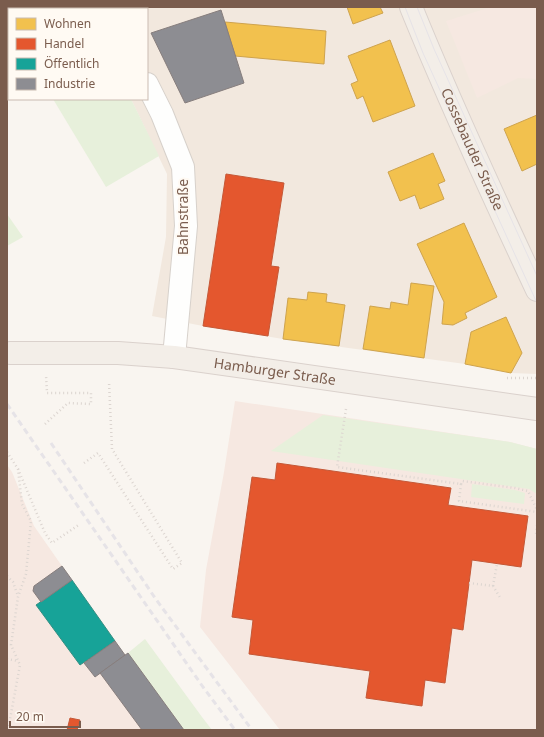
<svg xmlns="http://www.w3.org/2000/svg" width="544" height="737" viewBox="0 0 544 737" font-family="'Noto Sans',sans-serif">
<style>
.residential{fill:#f2e8de}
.commercial{fill:#f6e8e1}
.green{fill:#e7f0db}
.homes{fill:#f2c14e;stroke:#cea34e}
.shops{fill:#e4572e;stroke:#c45837}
.public{fill:#17a398;stroke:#358e82}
.industry{fill:#8d8d92;stroke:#877e7d}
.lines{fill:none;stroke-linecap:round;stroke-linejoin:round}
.minor-casing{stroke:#d7d1cb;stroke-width:24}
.major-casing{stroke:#dad1cc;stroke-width:24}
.path{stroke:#dcd5d0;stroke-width:2.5;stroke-dasharray:1 3;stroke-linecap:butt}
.minor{stroke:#fefefd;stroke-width:22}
.major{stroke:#f3eee8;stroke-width:22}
.tram{stroke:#e6e3e7;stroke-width:1}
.rail{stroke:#e6e3e7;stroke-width:3;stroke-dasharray:6 4;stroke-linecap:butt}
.labels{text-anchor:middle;stroke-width:4;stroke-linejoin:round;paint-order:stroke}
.street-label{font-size:14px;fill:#7a5c4d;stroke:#fffaf3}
</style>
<rect width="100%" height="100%" fill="#f9f5f0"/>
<polygon class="residential" points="85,7 537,7 537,374 511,373 465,364 283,339 203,326 152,316 166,237 167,174 131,99 147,99 147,9 86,9"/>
<g class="commercial">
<polygon points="491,7 537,7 537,79 518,78 477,98 446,21"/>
<polygon points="235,401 510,442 537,449 537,730 280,730 200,627 206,570 224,472"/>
<polygon points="7,465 12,472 34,526 124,655 128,653 184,730 7,730"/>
</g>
<g class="green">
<polygon points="7,7 85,7 86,9 9,9 9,26 7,23"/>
<polygon points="53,99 131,99 159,156 106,187"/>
<polygon points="7,214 23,237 7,246"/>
<polygon points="323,415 510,442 537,449 537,494 529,489 271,451"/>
<polygon points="472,484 515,490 525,493 524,504 471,497"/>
<polygon points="145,639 202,717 212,730 184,730 128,653"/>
</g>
<g class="homes">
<polygon points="347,7 380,7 383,13 353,24"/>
<polygon points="225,22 326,31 324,64 235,56"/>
<polygon points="390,40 415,106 373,122 363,96 357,99 351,84 358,81 348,56"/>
<polygon points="537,115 537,164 522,171 504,129"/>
<polygon points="433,153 445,181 438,184 444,199 420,209 415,195 400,201 388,172"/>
<polygon points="464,223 497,297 465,313 467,318 453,325 442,324 444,302 417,244"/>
<polygon points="411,283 434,286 424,358 363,349 370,306 390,309 391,302 408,305"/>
<polygon points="308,292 327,294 326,302 345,305 339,346 283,339 288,298 307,300"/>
<polygon points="506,317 522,353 511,373 465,364 471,332"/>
</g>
<g class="shops">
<polygon points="226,174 284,183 271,266 279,267 268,336 203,326"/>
<polygon points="277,463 451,488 448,505 528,516 521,567 472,560 463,630 452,628 445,683 425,680 422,706 366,698 370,671 249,654 253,620 232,617 252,477 275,480"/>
<polygon points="70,718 80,720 77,730 67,730"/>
</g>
<polygon class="public" points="72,580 115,641 80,665 36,605"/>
<g class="industry">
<polygon points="221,10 244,83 185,103 151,33"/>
<polygon points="62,566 72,580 41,602 33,591 34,586"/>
<polygon points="115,641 125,655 95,677 84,663"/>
<polygon points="128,653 184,730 142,730 100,673"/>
</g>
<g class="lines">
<g class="minor-casing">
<g id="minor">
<polyline points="108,7 109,9"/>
<polyline points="147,84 162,114 183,167 186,226 174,357"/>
</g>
</g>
<g class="major-casing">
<g id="major">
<path id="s1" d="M 411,7 C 450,103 493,196 537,290"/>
<path id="s2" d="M 10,353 L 118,353 L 174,357 L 537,409"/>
</g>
</g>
<g class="path">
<polyline points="507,378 537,378"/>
<polyline points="346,409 337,467 461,484 459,501 537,512"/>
<polyline points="45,424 68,403 91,404 91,393 47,393 46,375"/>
<polyline points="7,452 18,469 45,533 52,543 80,524"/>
<polyline points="84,463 98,453 173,569 182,563 112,449 109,382"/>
<polyline points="461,484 462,481 515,488 528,491 537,510"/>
<polyline points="537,525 536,535 537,537"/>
<polyline points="7,576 13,582 18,596"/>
<polyline points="469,583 493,586 501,599"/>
<polyline points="493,586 497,564"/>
<polyline points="7,659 18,661"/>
<polyline points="8,730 20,665 11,645 18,597 26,574 31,521 22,504 18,469"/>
</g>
<use href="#minor" class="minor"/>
<use href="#major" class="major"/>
<g class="tram">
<polyline points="405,7 423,53 537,303"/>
<polyline points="417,7 434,49 537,276"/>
</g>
<g class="rail">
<polyline points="7,404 203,687 235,730"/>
<polyline points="51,443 155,598 252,730"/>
</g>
</g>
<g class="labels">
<g class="street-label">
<text dy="5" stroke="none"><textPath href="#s1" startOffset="155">Cossebauder Straße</textPath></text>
<text transform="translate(183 217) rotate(-90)" y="5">Bahnstraße</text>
<text dy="5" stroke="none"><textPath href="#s2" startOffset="266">Hamburger Straße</textPath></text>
</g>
</g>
<rect width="544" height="737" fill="none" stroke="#7a5c4d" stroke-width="16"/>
<rect x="8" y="8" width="140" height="92" fill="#fffaf3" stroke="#cabbb1"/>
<rect x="16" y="18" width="20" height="12" fill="#f2c14e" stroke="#cabbb1"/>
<text x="44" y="28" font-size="12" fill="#7a5c4d">Wohnen</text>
<rect x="16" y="38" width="20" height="12" fill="#e4572e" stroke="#cabbb1"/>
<text x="44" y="48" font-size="12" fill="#7a5c4d">Handel</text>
<rect x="16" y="58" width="20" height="12" fill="#17a398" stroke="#cabbb1"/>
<text x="44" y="68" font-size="12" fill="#7a5c4d">Öffentlich</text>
<rect x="16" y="78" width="20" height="12" fill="#8d8d92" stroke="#cabbb1"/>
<text x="44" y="88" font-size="12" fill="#7a5c4d">Industrie</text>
<path d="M10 721v6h70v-6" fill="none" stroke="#7a5c4d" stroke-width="2"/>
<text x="16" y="721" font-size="12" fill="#7a5c4d" stroke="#fffaf3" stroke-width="3" paint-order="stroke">20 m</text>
</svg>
